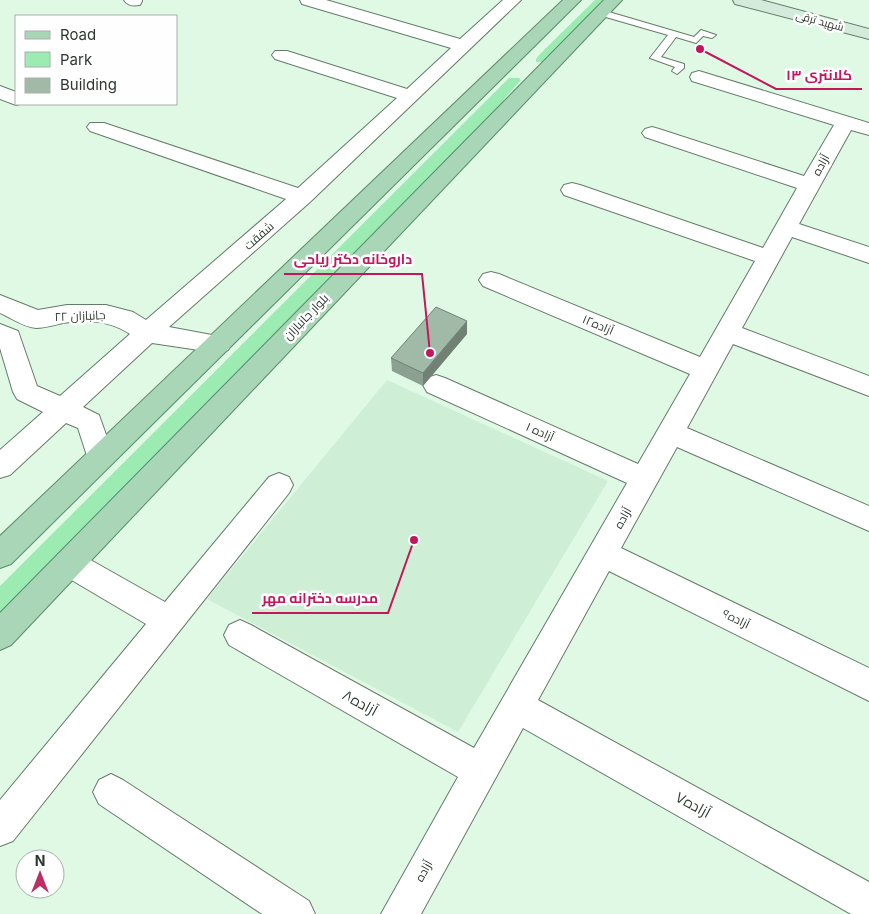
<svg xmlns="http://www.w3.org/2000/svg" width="869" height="914" viewBox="0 0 869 914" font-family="Inter,Cairo,sans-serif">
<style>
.built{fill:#ceeed6}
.green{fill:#9cebb3}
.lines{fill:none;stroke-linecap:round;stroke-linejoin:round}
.lane-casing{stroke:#657c6b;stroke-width:2}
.street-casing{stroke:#657c6b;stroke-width:2}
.secondary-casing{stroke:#657c6b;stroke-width:2}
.primary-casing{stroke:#588d68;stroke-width:2}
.lane{fill:#fff;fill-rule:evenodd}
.street{fill:#fff;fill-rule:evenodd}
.secondary{fill:#d4ebdb;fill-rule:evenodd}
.primary{fill:#a8d6b6;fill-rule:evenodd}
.wall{fill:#8aa090}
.shaded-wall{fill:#718275}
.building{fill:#a1baa7;stroke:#718275}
.labels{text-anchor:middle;stroke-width:5;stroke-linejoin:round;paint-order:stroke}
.far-street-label{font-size:11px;fill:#2e3830;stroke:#fefefe}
.street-label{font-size:12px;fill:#2e3830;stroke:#fefefe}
.near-street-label{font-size:15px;fill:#2e3830;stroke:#fefefe}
.leader{fill:none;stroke:#c2185b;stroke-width:2}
.callout-dot{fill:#c2185b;stroke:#fefefe;stroke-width:2}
.callout-label{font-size:14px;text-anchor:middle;font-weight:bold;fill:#c2185b;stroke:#fefefe;stroke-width:5;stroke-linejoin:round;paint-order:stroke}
</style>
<rect width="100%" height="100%" fill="#dff9e5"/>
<polygon class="built" points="387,380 608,481 458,732 207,599"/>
<g class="green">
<polygon points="595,0 606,0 545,62 536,62 536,59 540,54"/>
<polygon points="509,78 519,78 521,80 504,99 505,102 0,619 0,586"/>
</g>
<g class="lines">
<g class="lane-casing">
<polygon id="lane" points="602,10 694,37 701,30 716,35 712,38 703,36 696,43 676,37 661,57 684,64 684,68 677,74 672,71 675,67 650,58 668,35 599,15 598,13"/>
</g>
<g class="street-casing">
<g id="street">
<path d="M 124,0 L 142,0 L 142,1 L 140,5 C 133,6 128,6 124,0 Z"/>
<path d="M 300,0 L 326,0 L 460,39 L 503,0 L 521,0 L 310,202 L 169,327 L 228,338 L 231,344 L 228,350 L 219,353 L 152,343 L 83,407 L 99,415 L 114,457 L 110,465 L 100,468 L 90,465 L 78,428 L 66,423 L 10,475 L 0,478 L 0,450 L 43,412 L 17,399 L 13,392 L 0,348 L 0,324 L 18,331 L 37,386 L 60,396 L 130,334 C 111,321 86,319 63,323 C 55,325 44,328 36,328 C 24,327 11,318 0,313 L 0,295 L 38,310 L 67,305 L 106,305 L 133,312 L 146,320 L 286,199 L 90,131 L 87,127 L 90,123 L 104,123 L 298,188 L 397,98 L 275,59 L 272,55 L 275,51 L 287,51 L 407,89 L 451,48 L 302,4 Z"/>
<polygon points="699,71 869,123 869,135 851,130 799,224 869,247 869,263 792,237 742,328 869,376 869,396 733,344 687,428 869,506 869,531 677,447 621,548 869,668 869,701 609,571 538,700 869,882 869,914 851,914 523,728 421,914 381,914 458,777 229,645 224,635 229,625 240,620 251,625 474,748 627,483 427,392 423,385 427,378 436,375 445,378 638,464 690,374 483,286 479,280 483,274 491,272 499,274 700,357 755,261 564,195 561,190 564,185 572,183 580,185 763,248 797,188 645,137 642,133 645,129 652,127 659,129 804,176 834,125 692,81 690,77 692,73"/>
<polygon points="0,86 16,92 16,104 20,104 16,105 0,99"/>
<polygon points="279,473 289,477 293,485 289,493 13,841 0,846 0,800 146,624 58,572 54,563 58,554 69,550 80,554 165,602 269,477"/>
<polygon points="111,774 123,780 309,901 315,914 262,914 99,804 93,792 99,780"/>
</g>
</g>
<g class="secondary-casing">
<polygon id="secondary" points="733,0 761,0 869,29 869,39 735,4"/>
</g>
<g class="primary-casing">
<g id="primary">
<polygon points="563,0 581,0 11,564 0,568 0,536"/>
<polygon points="604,0 622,0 11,645 0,650 0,613"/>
</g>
</g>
<use href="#lane" class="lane"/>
<use href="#street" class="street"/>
<use href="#secondary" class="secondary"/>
<use href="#primary" class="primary"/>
</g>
<polygon class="wall" points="467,334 423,386 392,371 391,358"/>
<polygon class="shaded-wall" points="467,321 467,334 423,386 423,373"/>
<polygon class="building" points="436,307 467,321 423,373 391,358"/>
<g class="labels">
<g class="far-street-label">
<text transform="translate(820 21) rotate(15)" y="4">شهید ترقی</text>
</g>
<g class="street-label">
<text transform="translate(821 165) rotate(-61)" y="4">آزاده</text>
<text transform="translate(259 236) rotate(-41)" y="4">شفقت</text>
<text transform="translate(80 316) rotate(-2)" y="4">جانبازان ۲۲</text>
<text transform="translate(306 317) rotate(-46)" y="4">بلوار جانبازان</text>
<text transform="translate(598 325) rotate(23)" y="4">آزاده۱۲</text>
<text transform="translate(540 432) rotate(24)" y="4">آزاده۱۰</text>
<text transform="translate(623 518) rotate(-61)" y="4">آزاده</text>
<text transform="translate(736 619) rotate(26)" y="4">آزاده۹</text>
<text transform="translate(424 871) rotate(-61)" y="4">آزاده</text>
</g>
<g class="near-street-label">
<text transform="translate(360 703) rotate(29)" y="5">آزاده۸</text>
<text transform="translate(693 805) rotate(29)" y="5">آزاده۷</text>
</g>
</g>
<path class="leader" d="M700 49L776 89H862M430 353L422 274H284M414 540L388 613H252"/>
<g class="callout-dot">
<circle cx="700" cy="49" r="5"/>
<circle cx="430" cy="353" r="5"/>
<circle cx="414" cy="540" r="5"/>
</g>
<g class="callout-label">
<text x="819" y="80">کلانتری ۱۳</text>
<text x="353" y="264">داروخانه دکتر ریاحی</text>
<text x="320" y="603">مدرسه دخترانه مهر</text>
</g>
<rect x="15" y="15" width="162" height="90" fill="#fefefe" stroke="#abafac"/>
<rect x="25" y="31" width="25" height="8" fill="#a8d6b6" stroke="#abafac"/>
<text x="60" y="40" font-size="15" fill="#2e3830">Road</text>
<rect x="25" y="52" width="25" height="15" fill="#9cebb3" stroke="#abafac"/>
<text x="60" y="65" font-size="15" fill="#2e3830">Park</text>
<rect x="25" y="78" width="25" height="15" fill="#a1baa7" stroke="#abafac"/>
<text x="60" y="90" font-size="15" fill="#2e3830">Building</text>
<g transform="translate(40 874)"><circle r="24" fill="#fefefe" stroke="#abafac"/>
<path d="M0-4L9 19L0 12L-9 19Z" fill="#bc2f64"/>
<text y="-8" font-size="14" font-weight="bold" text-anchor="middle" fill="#2e3830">N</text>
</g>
</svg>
